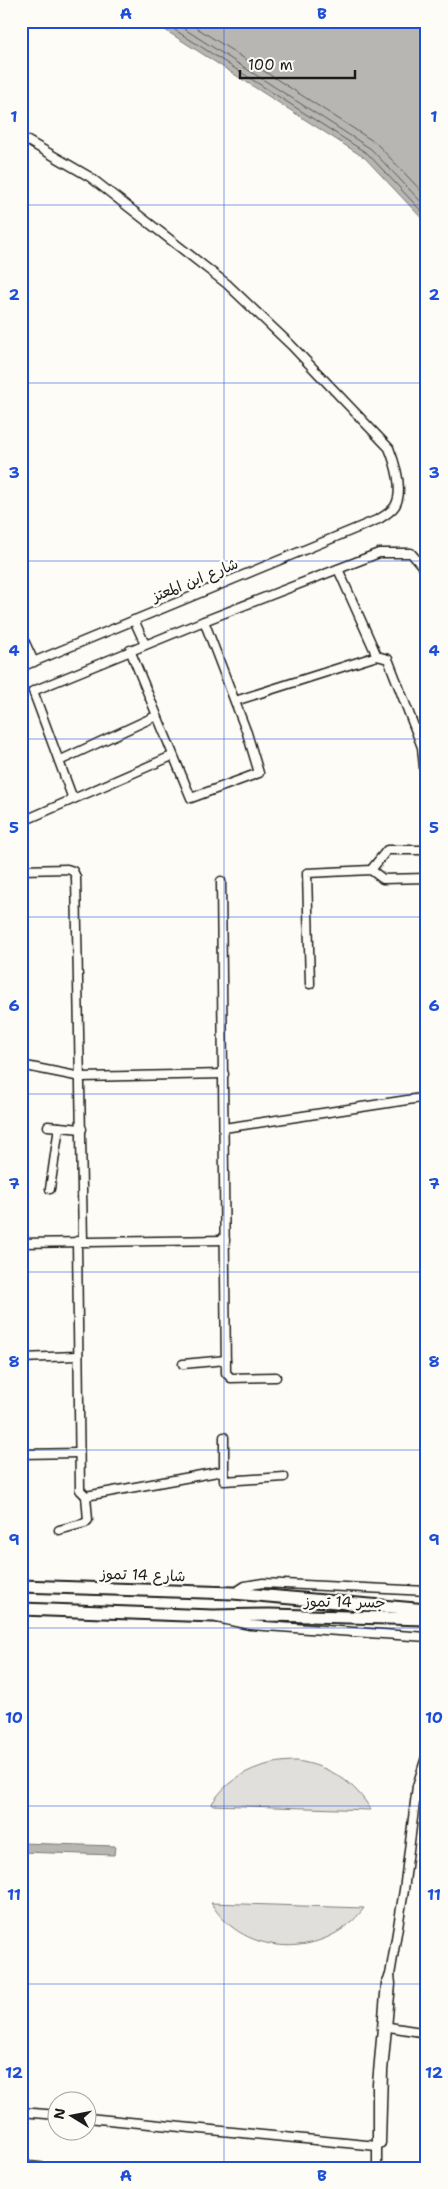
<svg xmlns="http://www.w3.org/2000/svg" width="448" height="2189" viewBox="0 0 448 2189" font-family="'Shantell Sans','Playpen Sans Arabic',sans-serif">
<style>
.green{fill:#e0dfdb;stroke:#7e7e7c}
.water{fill:#b7b6b2;stroke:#797876}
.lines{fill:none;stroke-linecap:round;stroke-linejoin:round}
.shore{stroke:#5a5a58;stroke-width:1}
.street-casing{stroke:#1c1c1c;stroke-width:11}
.primary-casing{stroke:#1c1c1c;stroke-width:15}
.street{stroke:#fdfcf7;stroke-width:8}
.primary{stroke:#fdfcf7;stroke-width:11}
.grid{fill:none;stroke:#1d4ed8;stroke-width:1;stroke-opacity:0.55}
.labels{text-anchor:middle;stroke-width:5;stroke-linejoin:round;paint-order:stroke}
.street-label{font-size:15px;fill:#1c1c1c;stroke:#fdfcf7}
.neatline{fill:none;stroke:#1d4ed8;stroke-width:2}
.grid-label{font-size:16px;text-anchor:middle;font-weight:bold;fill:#1d4ed8}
</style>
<rect width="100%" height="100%" fill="#fdfcf7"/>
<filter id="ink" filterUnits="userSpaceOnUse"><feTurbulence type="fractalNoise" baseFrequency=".02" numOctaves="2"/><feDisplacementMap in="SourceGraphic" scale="10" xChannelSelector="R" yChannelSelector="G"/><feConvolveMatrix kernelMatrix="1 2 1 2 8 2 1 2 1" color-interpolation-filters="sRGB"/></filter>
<g filter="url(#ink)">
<g class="green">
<path d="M 297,1761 C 329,1766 355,1782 371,1810 L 211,1805 C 230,1774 262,1761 297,1761 Z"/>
<path d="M 211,1903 L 364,1908 C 327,1959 244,1959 211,1903 Z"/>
</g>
<g class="water">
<polygon points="151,21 427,21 427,224 365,158"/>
<polygon points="21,1843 115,1846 114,1855 21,1852"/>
</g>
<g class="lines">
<g class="shore">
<polyline points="161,21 368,154 427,217"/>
<polyline points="172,21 371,149 427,208"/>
<polyline points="186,21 376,143 427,197"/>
</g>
<g class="street-casing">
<g id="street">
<path d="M 21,137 L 90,177 L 227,284 L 291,345 L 389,448 C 395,463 404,491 395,506 C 392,511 384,516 379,519 L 21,667"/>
<polyline points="338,569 377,656"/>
<polyline points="134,620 145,644"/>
<polyline points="21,634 34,662"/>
<polyline points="130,650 191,798 259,773 247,733 204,621"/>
<polyline points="235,701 377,656 388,659 422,747 427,800"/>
<polyline points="59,761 156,716"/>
<polyline points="73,799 33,691 204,621 379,553 411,553 427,572"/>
<polyline points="30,818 172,756"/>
<polyline points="426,850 427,876"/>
<polyline points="21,870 67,869 73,871 76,877 83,1241"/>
<polyline points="371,870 387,850 427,850"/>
<polyline points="221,881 226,1373 231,1378 276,1377"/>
<polyline points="310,984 307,873 371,870 383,879 427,878"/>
<polyline points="21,1065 81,1077 224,1074"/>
<polyline points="48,1126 82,1129"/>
<polyline points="224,1128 427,1097"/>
<polyline points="50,1189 59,1127"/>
<polyline points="77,1241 80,1490 86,1496 223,1471"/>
<polyline points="21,1243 225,1240"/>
<polyline points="21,1358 77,1356"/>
<polyline points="183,1364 226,1360"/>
<polyline points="224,1437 224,1481 284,1477"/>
<polyline points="21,1454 79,1453"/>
<polyline points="59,1530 85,1523 88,1520 86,1496"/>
<polyline points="234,1593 245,1586 263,1583 427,1591"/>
<polyline points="217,1618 250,1625 427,1637"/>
<polyline points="383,2026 427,2033"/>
<polyline points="21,2112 58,2115"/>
<polyline points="88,2118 377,2146 381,2143 383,2071 391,1984 390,1975 404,1890 417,1786 427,1754"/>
<polyline points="21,2165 47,2168"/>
<polyline points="377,2168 377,2084 386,1983 390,1975"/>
</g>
</g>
<g class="primary-casing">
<g id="primary">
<polyline points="21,1586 233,1593 427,1610"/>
<polyline points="21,1609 213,1616 269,1615 427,1619"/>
</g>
</g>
<use href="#street" class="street"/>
<use href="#primary" class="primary"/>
</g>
</g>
<path class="grid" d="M 224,21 L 224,2168M 21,205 L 427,205M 21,383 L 427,383M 21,561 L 427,561M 21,739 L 427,739M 21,917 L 427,917M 21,1094 L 427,1094M 21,1272 L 427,1272M 21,1450 L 427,1450M 21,1628 L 427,1628M 21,1806 L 427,1806M 21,1984 L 427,1984"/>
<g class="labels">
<g class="street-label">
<text transform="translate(195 580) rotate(-22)" y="5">شارع ابن المعتز</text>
<text transform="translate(143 1575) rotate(2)" y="5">شارع 14 تموز</text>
<text transform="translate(345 1602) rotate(1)" y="5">جسر 14 تموز</text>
</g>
</g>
<rect width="448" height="2189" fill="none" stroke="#fdfcf7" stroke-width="55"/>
<g transform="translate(72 2116) rotate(280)"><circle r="24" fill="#fdfcf7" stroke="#a3a29f"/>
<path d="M0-4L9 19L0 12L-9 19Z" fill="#1c1c1c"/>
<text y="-8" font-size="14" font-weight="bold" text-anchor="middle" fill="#1c1c1c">N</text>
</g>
<path d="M240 70v8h115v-8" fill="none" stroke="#1c1c1c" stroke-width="2.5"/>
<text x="248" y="70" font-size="15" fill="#1c1c1c" stroke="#fdfcf7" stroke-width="4" paint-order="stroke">100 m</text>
<rect x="28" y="28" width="392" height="2134" class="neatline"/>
<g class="grid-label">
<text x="126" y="19">A</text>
<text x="322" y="19">B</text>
<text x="14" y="122">1</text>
<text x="434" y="122">1</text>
<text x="14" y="300">2</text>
<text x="434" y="300">2</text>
<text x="14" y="478">3</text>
<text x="434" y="478">3</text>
<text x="14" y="656">4</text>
<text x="434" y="656">4</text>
<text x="14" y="833">5</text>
<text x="434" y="833">5</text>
<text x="14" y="1011">6</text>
<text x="434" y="1011">6</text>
<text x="14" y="1189">7</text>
<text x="434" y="1189">7</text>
<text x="14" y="1367">8</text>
<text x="434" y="1367">8</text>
<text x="14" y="1545">9</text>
<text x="434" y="1545">9</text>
<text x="14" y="1723">10</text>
<text x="434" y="1723">10</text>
<text x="14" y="1900">11</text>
<text x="434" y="1900">11</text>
<text x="14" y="2078">12</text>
<text x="434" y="2078">12</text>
<text x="126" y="2181">A</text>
<text x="322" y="2181">B</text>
</g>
</svg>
